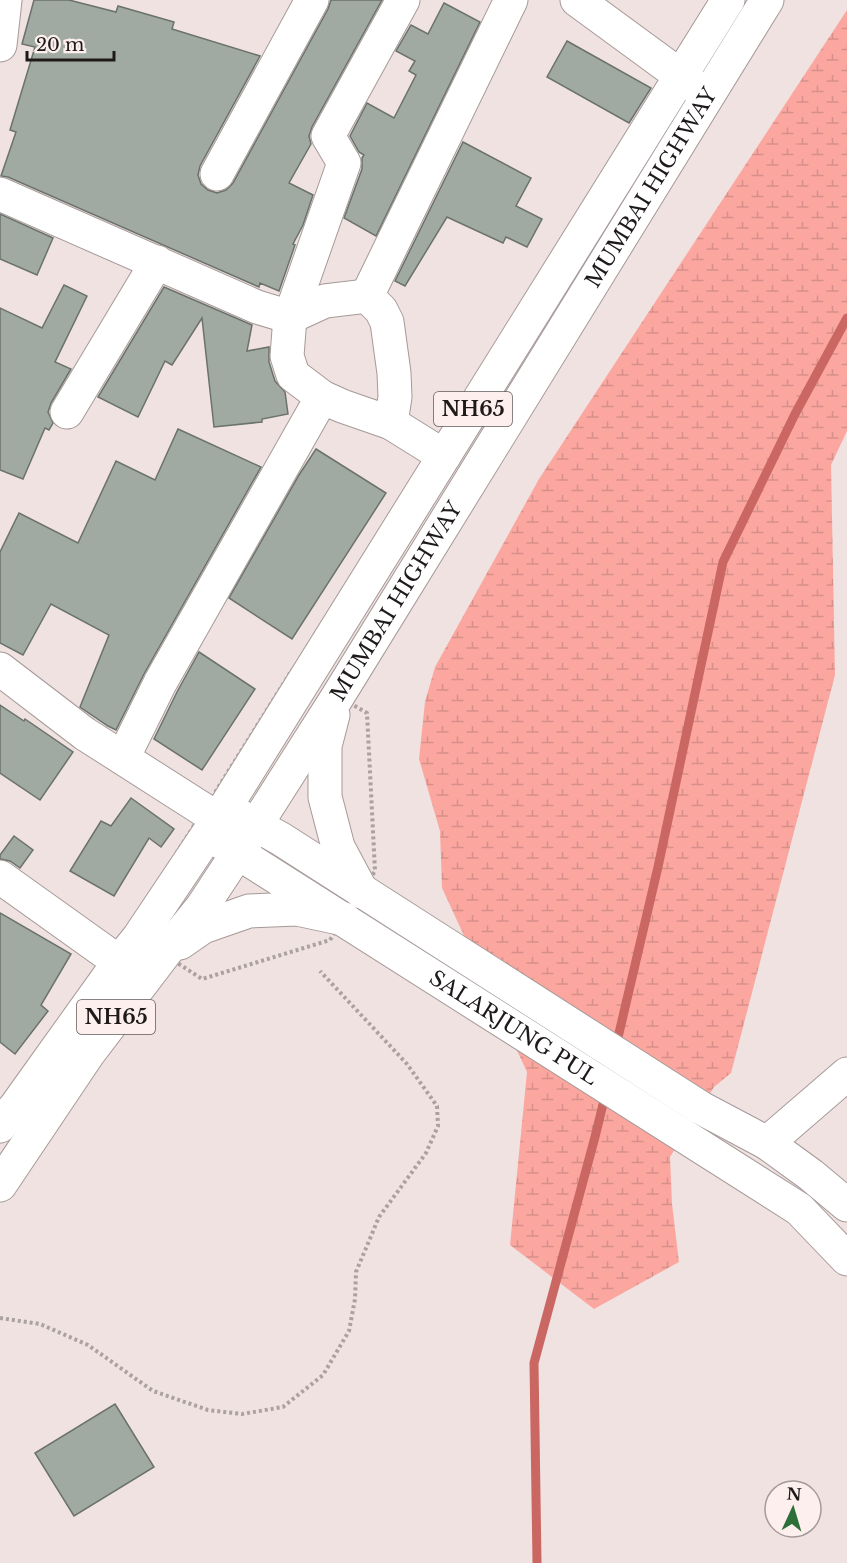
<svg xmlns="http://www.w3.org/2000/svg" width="847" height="1563" viewBox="0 0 847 1563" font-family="'Libre Baskerville',serif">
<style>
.wetland{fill:url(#wetland-marsh)}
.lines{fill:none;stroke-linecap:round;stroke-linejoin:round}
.stream{stroke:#ca6762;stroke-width:9}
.building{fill:#a1aaa2;stroke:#6a726b;stroke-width:1.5}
.minor-casing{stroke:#a69a99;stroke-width:35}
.major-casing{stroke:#a69a99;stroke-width:35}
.highway-casing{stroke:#a69a99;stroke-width:35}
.path{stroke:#aba1a0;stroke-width:4;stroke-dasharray:3 3;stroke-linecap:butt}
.minor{stroke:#fff;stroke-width:33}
.major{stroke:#fff;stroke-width:33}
.highway{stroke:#fff;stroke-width:33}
.labels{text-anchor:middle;stroke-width:5;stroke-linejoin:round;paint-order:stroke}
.shield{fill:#fcefee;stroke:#615a5a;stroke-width:1.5}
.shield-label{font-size:20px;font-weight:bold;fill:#1f1a1a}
.street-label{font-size:21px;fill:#1f1a1a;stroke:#fcefee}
</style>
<defs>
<pattern id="wetland-marsh" width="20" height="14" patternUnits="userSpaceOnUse" patternTransform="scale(1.5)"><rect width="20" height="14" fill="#fba7a0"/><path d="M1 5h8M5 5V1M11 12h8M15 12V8" fill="none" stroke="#d78f89"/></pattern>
</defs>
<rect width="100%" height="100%" fill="#efe2e1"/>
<polygon class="wetland" points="847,10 847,431 831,465 835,675 731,1073 714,1087 670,1157 672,1204 679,1262 594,1309 510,1245 527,1072 442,888 440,831 419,759 425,702 435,667 539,479"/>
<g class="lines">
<g class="stream">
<polyline points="616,1046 658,867 723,562 795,414 847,318"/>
<polyline points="537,1563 534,1363 595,1137 606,1092"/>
</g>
</g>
<g class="building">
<polygon points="34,0 69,0 116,12 118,6 174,22 172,29 260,56 200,166 198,175 201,184 208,190 217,193 226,190 233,183 328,9 331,0 382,0 312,127 309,136 311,144 289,183 313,195 303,225 293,244 295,245 279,291 260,283 259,287 8,177 1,176 16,132 10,130 35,47 22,44"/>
<polygon points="444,3 480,22 376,236 344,218 362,169 362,158 364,155 359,152 350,136 367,103 394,118 416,75 409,71 415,61 396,51 411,25 428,34"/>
<polygon points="567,41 651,88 629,123 547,77"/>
<polygon points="463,142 531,178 516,206 542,219 527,247 506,237 503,243 447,217 405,286 395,281"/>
<polygon points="0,214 53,238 37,275 0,259"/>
<polygon points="64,285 87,296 55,362 71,369 51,403 48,412 53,423 49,430 45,428 23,479 0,470 0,308 42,328"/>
<polygon points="164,287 252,325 247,351 269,347 269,362 275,381 285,392 288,414 262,419 262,422 214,427 202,318 172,365 165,361 138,417 98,397"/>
<polygon points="178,429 261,467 144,674 116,730 108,726 80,707 109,635 51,604 23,655 0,643 0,552 19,513 78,543 116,461 155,480"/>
<polygon points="316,449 386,493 292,639 229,598 299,475"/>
<polygon points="199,652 255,689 202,770 154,739 177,692"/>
<polygon points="0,705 24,721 25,719 73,752 40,800 0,773"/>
<polygon points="131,798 174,829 161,847 149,838 114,896 70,871 101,821 111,826"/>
<polygon points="14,836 33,850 20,868 10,861 0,859 0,855"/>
<polygon points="0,913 71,954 41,1005 48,1011 15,1054 0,1042"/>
<polygon points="115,1404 154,1467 74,1516 35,1453"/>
</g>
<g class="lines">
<g class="minor-casing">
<g id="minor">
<polyline points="577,0 704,93"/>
<polyline points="0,45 5,0"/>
<polyline points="217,174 312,0"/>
<polyline points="0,194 257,307 290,317 344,163 328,136 403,0"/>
<polyline points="367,296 325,301 290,317 287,356 293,375 322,397 342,406 391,423 444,456"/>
<polyline points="67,412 157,262"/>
<polyline points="391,423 395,397 394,373 387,322 381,310 367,296 511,0"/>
<polyline points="0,669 85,734 204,810"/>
<polyline points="123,758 160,683 322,397"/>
<polyline points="0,877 119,962"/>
<polyline points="767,1143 847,1074"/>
</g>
</g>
<g class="major-casing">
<g id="major">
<polyline points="231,811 281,839 701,1108 767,1143 811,1175 847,1205"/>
<path id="s1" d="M 213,837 L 799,1209 L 847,1259"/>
</g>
</g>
<g class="highway-casing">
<g id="highway">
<polyline points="333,715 325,746 325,797 338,847 362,892"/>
<polyline points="180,943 203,927 249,911 297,909 344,919"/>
<polyline points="0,1126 16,1106 119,962 139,937 218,819 728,0"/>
<path id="s2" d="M 0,1185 L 88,1054 L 164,954 L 202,907 L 256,825 L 338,696 L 767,0"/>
</g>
</g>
<g class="path">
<polygon points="292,670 367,713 375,871 330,940 202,979 127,930 204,810"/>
<polyline points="0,1318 40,1324 88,1345 153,1391 208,1410 242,1414 283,1407 323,1375 349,1331 355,1299 356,1272 379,1217 426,1153 438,1126 437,1106 407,1064 320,971"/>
</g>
<use href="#minor" class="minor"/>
<use href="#major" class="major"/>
<use href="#highway" class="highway"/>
</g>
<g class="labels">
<g class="shield">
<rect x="434" y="392" width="78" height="34" rx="4.5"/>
<rect x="77" y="1000" width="78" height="34" rx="4.5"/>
</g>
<g class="shield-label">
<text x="473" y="416">NH65</text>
<text x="116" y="1024">NH65</text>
</g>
<g class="street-label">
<text dy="7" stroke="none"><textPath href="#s2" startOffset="1192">MUMBAI HIGHWAY</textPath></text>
<text dy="7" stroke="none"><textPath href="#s2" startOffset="706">MUMBAI HIGHWAY</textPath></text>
<text dy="7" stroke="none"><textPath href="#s1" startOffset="356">SALARJUNG PUL</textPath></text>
</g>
</g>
<g transform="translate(793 1509) rotate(4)"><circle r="28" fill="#fcefee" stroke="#a49a99" stroke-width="1.5"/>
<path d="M0-4.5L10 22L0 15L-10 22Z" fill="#2c6f39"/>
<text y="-9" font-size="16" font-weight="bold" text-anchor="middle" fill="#1f1a1a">N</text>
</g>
<path d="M27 51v9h87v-9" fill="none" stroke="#1f1a1a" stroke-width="3"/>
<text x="36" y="51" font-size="18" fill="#1f1a1a" stroke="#fcefee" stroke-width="4.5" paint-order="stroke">20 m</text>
</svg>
